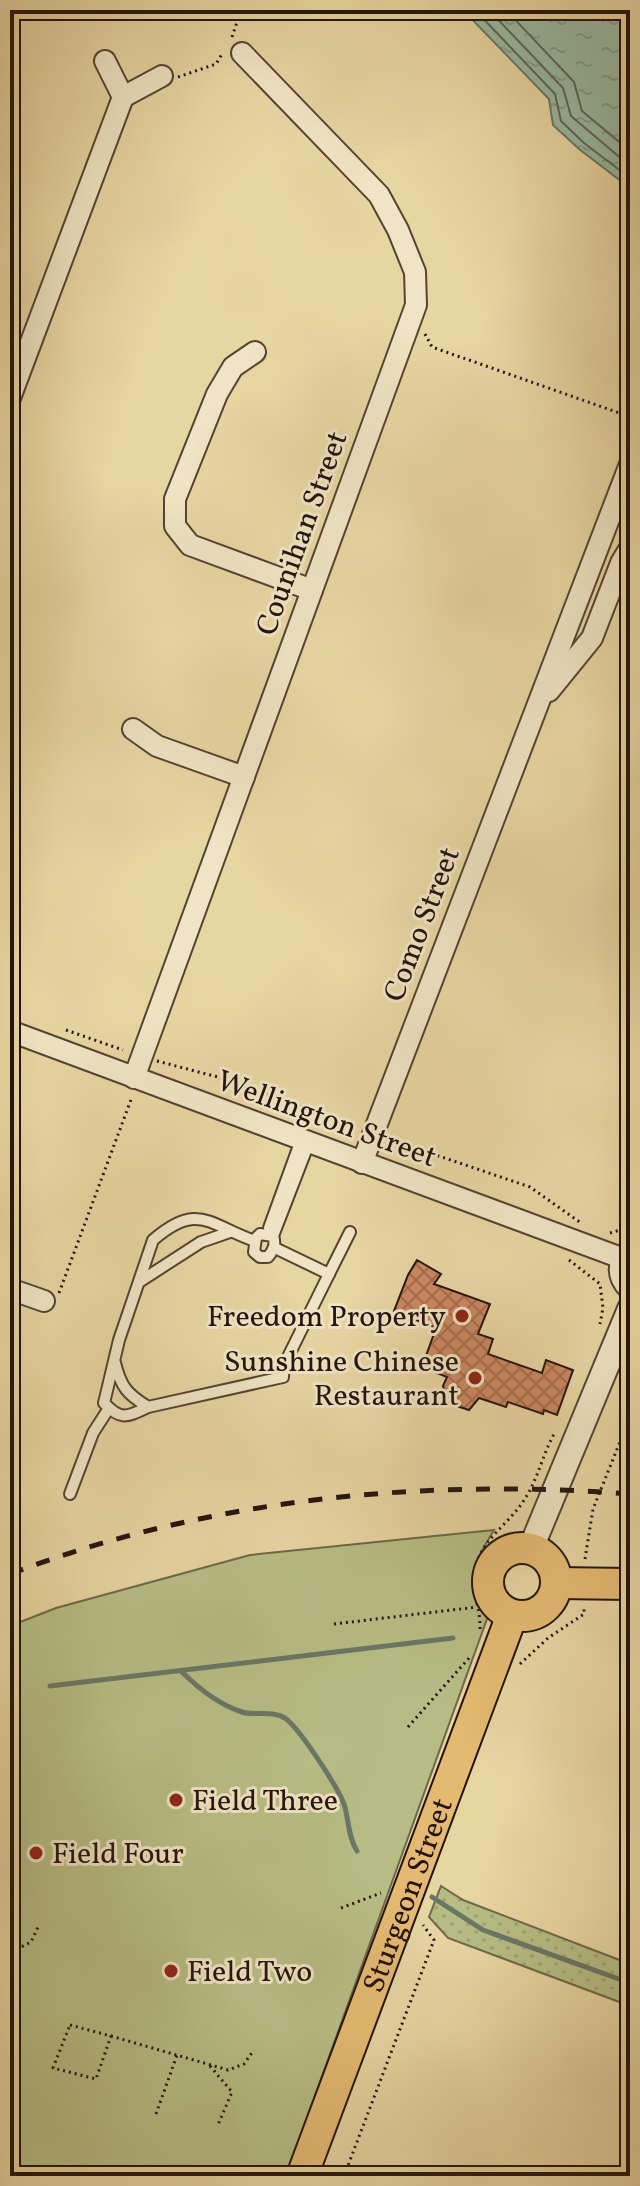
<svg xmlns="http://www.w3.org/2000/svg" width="640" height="2186" viewBox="0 0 640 2186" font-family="Vollkorn,serif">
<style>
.grass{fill:url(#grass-dots);stroke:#6d6848;stroke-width:2}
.park{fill:#b6bd84;stroke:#6d6848;stroke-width:2}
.water{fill:url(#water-ripples);stroke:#6a7765;stroke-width:2}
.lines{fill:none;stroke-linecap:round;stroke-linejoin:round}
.shore{stroke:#5e6656;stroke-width:2}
.stream{stroke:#6a7765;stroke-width:5}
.building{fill:url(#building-cross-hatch);stroke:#24140d;stroke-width:2}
.service-casing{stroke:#554432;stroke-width:14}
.minor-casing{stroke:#554432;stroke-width:24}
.tertiary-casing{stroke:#554432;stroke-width:28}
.primary-casing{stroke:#24140d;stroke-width:34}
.path{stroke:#24140d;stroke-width:3;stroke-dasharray:2 4;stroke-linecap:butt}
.service{stroke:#efe4c3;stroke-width:10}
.minor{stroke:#efe4c3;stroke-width:20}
.tertiary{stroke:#efe4c3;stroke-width:24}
.primary{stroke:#e4ba71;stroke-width:30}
.rail{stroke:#24140d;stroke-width:5;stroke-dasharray:14 14;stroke-linecap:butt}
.poi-dot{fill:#8f2418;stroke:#efe4c3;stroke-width:3}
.labels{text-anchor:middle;stroke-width:6;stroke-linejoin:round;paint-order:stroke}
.street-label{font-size:30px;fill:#24140d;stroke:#efe4c3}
.poi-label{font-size:30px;fill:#24140d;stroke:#efe4c3;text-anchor:start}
</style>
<defs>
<pattern id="grass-dots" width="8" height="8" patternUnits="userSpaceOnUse" patternTransform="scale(2)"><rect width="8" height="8" fill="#b6bd84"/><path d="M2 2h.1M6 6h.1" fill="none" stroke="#9ca271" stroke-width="1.8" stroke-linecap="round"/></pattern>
<pattern id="water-ripples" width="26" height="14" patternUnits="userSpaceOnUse" patternTransform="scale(2)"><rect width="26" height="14" fill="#98b9a0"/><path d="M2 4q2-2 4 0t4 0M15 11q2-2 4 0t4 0" fill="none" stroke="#839e89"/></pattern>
<pattern id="building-cross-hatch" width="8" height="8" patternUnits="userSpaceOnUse" patternTransform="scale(2)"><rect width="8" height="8" fill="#cb8860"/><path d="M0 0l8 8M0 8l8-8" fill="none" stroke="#a56e4e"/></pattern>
</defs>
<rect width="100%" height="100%" fill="#e7d5a2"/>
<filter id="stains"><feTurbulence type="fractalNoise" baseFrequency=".0025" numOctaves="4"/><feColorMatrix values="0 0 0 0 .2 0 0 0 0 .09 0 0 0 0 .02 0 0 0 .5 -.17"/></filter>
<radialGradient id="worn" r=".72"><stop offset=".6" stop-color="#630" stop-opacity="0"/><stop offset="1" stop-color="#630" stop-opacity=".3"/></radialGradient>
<polygon class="grass" points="441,1886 463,1900 630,1964 630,2006 448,1938 429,1917"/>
<path class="park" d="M 494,1530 C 472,1567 464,1577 488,1616 L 286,2176 L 10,2176 L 10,1626 L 56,1608 L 250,1555 Z"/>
<polygon class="water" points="463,10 630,10 630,188 579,149 553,125 549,99"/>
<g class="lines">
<g class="shore">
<polyline points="475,10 555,94 561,121 584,143 630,178"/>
<polyline points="489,10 563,88 571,116 630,166"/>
<polyline points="506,10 574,82 582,111 630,151"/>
</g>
<g class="stream">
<path d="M 181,1671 C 197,1687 220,1705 242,1712 C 255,1716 272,1710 285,1718 C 300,1729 337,1786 344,1804 C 349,1820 348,1837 357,1851"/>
<polyline points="50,1686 453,1638"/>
<polyline points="432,1897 483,1930 630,1983"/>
</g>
</g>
<polygon class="building" points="417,1260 441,1274 434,1284 490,1304 478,1334 493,1339 488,1354 542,1373 546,1360 573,1370 557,1415 544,1410 543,1414 508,1402 506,1407 479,1398 469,1410 447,1403 443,1386 447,1377 422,1367 436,1328 394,1311 408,1275"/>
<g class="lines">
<g class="service-casing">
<g id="service">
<polyline points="269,1228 301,1140"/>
<path d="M 273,1236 L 260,1234 L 256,1238 L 254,1252 L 260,1257 L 268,1257 C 274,1250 276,1244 273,1236 L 309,1143"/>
<path d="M 255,1241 C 209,1225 198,1201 153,1240 L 119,1340 L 104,1403 C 121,1421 127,1417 148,1407 L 283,1377 L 284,1365 L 329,1274 L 275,1248"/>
<polyline points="329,1274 350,1232"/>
<polyline points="139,1282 201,1242 230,1232"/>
<path d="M 115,1363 C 121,1387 127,1394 148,1407"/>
<polyline points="70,1494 93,1433 109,1408"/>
</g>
</g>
<g class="minor-casing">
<g id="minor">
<polyline points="105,61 123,97 162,76"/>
<polyline points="255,352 233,367 217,394 175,499 175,526 190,545 312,590"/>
<polyline points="10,398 123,97"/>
<polyline points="549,691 592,638 621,563 630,548"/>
<polyline points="133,729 157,746 244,777"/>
<polyline points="10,1031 624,1259"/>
<polyline points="134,1078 416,305 415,272 398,230 379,195 242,53"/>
<polyline points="362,1163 630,464"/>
<polyline points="10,1289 44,1301"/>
</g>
</g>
<g class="tertiary-casing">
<g id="tertiary">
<path d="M 630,1252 C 619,1263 619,1276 630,1287"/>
<polyline points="531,1548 630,1309"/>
</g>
</g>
<g class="primary-casing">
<g id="primary">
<circle cx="522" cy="1582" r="34"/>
<polyline points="557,1583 630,1584"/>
<path id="s1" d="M 302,2176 L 512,1615"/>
</g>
</g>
<g class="path">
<polyline points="232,37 241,10"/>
<polyline points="178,77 216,64 222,54"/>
<polyline points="425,334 432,347 625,415 630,421"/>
<polyline points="66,1030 123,1050"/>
<polyline points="157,1061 229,1080 355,1127"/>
<polyline points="392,1140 530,1187 581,1223"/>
<polyline points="610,1233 630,1227"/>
<polyline points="569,1260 600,1284 603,1308 600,1324"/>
<polyline points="59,1293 132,1097"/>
<polyline points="585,1559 593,1509 630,1417"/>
<polyline points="334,1624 477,1607"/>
<path d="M 480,1629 C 481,1608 470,1589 475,1568 C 482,1538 511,1523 526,1497 C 538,1478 543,1454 554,1434"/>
<polyline points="520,1664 548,1638 584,1614 584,1607"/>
<polyline points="408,1727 470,1657"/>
<polyline points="341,1908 381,1893"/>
<polyline points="10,1947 21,1947 31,1942 38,1927"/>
<polygon points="70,2025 111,2036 96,2079 53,2068"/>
<polyline points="111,2036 228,2070 244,2064 254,2050"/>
<polyline points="210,2066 232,2092 218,2125"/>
<polyline points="156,2114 177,2055"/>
<polyline points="344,2176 434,1940 423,1925"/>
</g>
<use href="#service" class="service"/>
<use href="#minor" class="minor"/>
<use href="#tertiary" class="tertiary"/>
<use href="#primary" class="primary"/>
<path class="rail" d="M 10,1574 C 208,1499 420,1478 630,1494"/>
</g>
<g class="poi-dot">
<circle cx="462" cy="1316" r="8"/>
<circle cx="475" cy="1378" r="8"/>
<circle cx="176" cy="1800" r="8"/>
<circle cx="36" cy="1853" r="8"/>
<circle cx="171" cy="1971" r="8"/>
</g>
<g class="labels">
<g class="street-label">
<text transform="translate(301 533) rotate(-70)" y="10">Counihan Street</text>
<text transform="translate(421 924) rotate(-69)" y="10">Como Street</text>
<text transform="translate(327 1118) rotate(20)" y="10">Wellington Street</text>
<text dy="10" stroke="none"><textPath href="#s1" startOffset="300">Sturgeon Street</textPath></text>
</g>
<g class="poi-label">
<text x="446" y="1326" text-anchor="end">Freedom Property</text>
<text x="459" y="1371" text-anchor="end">Sunshine Chinese<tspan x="459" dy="34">Restaurant</tspan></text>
<text x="192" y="1810">Field Three</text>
<text x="52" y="1863">Field Four</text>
<text x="187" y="1981">Field Two</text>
</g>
</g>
<rect width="640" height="2186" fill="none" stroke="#e7d5a2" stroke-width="40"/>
<rect x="12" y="12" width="616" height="2162" fill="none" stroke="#24140d" stroke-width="4"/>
<rect x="20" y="20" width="600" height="2146" fill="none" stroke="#24140d" stroke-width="2"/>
<rect width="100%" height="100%" filter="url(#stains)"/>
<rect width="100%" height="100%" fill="url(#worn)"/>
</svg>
